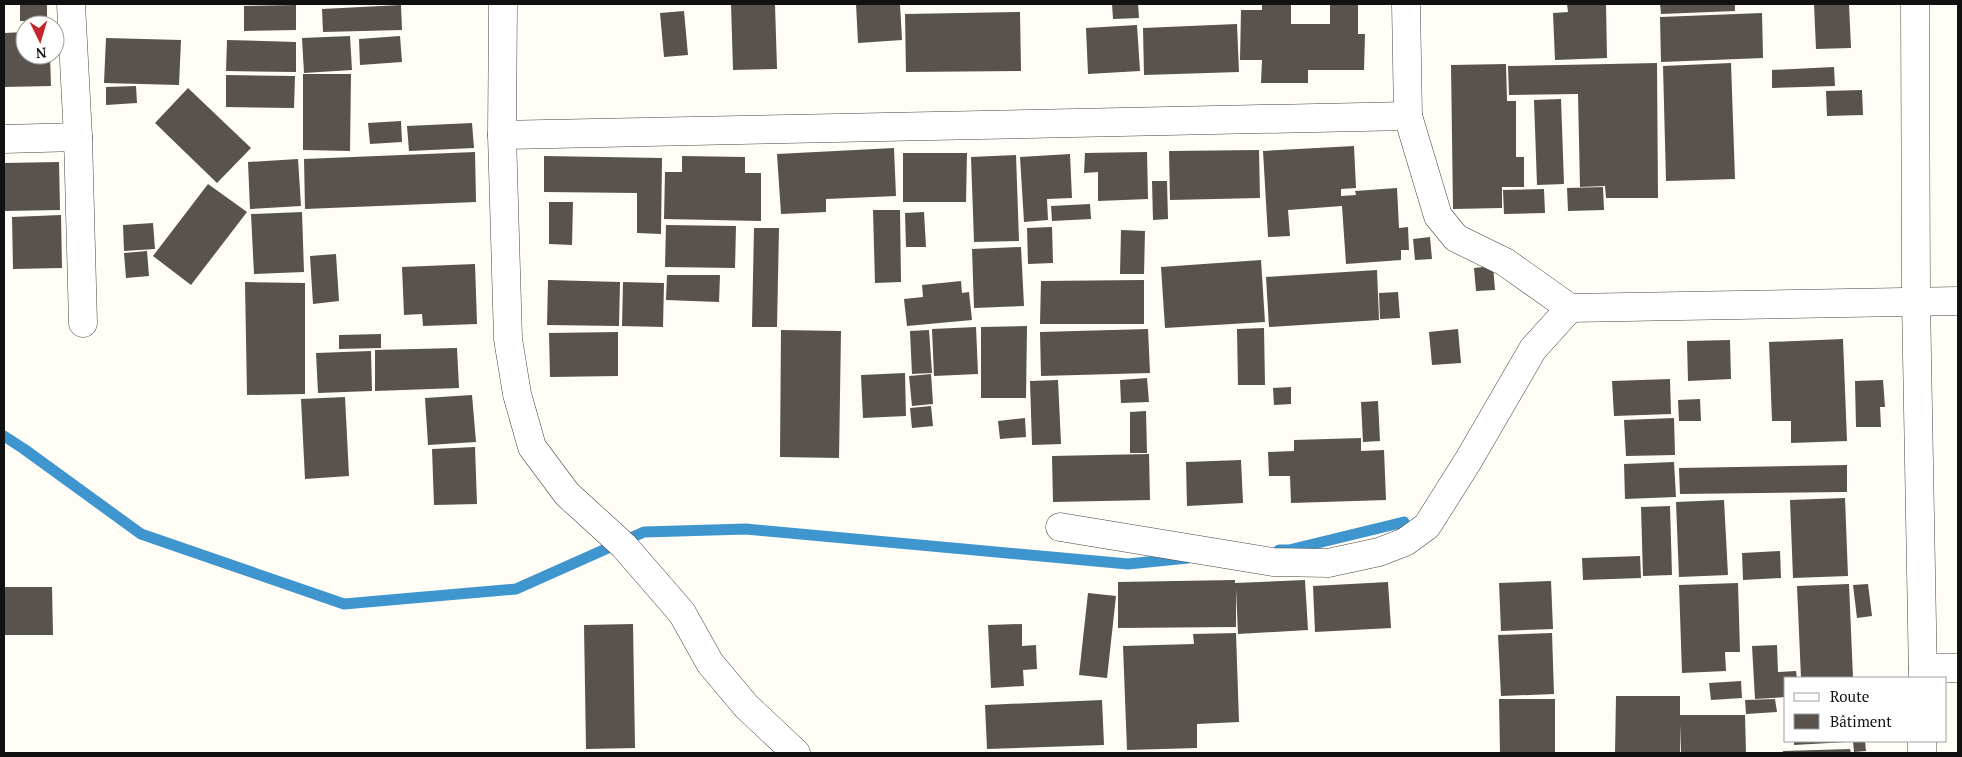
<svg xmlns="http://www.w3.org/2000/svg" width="1962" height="757" viewBox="0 0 1962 757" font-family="'PT Serif',serif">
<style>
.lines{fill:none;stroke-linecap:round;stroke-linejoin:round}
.stream{stroke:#3f96cf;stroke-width:11}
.building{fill:#5a524d}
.minor-casing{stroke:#444;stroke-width:29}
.tertiary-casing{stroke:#444;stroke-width:29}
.minor{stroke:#fff;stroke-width:28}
.tertiary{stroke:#fff;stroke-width:28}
</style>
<rect width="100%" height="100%" fill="#fffdf5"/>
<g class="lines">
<g class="stream">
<polyline points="4,436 24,449 141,534 344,604 516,589 644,532 746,529 1128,564 1188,558"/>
<polyline points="1279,550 1289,550 1404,522"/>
</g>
</g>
<g class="building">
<rect x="20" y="4" width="27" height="17"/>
<polygon points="731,4 775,4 777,69 733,70"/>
<polygon points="856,4 900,4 902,40 858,43"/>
<polygon points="1112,4 1138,4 1139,18 1113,19"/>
<polygon points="1262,4 1291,4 1291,24 1330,24 1330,4 1358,4 1358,34 1365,34 1364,70 1308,70 1308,83 1261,83 1262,60 1240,60 1241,10 1262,10"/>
<polygon points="1567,4 1606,4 1607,58 1555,60 1553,13 1568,12"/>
<polygon points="1660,4 1735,4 1735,11 1661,14"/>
<polygon points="1814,4 1849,4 1851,48 1816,49"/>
<polygon points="296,5 296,30 244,31 244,6"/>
<polygon points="401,5 402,30 323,32 322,9"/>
<polygon points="684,11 688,55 664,57 660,13"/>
<polygon points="1020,12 1021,71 906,72 905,14"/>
<polygon points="1762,13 1763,58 1661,62 1660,17"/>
<polygon points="1237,24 1239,72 1144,75 1143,28"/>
<polygon points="1137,25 1140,71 1088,74 1086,28"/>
<polygon points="25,32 25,55 50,55 51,86 4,87 4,33"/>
<polygon points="350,36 352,70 304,73 302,38"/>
<polygon points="400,36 402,62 360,65 359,39"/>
<polygon points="106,38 181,40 179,85 104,83"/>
<polygon points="227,40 296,42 296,72 226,71"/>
<polygon points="1657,63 1658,198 1606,198 1605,186 1580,187 1578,94 1509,95 1508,66"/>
<polygon points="1731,63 1735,179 1666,181 1663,66"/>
<polygon points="1506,64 1507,101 1516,101 1516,157 1524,157 1524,187 1502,187 1502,208 1453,209 1451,65"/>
<polygon points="1834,67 1835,86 1772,88 1772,70"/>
<polygon points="303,74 351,74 350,151 303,150"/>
<polygon points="226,75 295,76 294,108 226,107"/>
<polygon points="136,86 137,103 106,105 106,87"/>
<polygon points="188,88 251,148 217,183 155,123"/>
<polygon points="1862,90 1863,115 1827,116 1826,91"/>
<polygon points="1561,99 1564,184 1537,185 1534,100"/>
<polygon points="401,121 402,142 370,144 368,123"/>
<polygon points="472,123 474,148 409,151 407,126"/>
<polygon points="1354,146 1356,188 1341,189 1341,196 1356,195 1355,191 1397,188 1399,228 1408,227 1409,250 1401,250 1401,260 1346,264 1342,206 1288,210 1290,236 1268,237 1263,151"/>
<polygon points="894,148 896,196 826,199 826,212 781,214 777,154"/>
<polygon points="1259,150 1260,198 1170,200 1169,151"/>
<polygon points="475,152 476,202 305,209 304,159"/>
<polygon points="1147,152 1148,199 1098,201 1098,172 1084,173 1085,153"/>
<polygon points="903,153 967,153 966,202 903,202"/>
<polygon points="1070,154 1072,198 1047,199 1048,220 1024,222 1020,157"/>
<polygon points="1016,155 1019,241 974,242 971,157"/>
<polygon points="544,156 662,158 661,234 637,233 637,193 544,192"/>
<polygon points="682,156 745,157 745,173 761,173 761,221 664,219 665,172 682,172"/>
<polygon points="298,159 301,206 250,209 248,162"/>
<polygon points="59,162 60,210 4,211 4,163"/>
<polygon points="1152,181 1167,181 1168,219 1153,220"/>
<polygon points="208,184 247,212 191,285 153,256"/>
<polygon points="1603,187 1604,210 1568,211 1567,188"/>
<polygon points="1544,189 1545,213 1504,214 1503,190"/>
<polygon points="549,202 573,202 572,245 549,244"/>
<polygon points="1090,204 1091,219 1052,221 1051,206"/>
<polygon points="873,210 900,210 901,282 875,283"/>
<polygon points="302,212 304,272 254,274 251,214"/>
<polygon points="924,212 926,247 906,247 905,213"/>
<polygon points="61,215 62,268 13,269 12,217"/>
<polygon points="153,223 155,249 124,251 123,225"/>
<polygon points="666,225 736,226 735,268 665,267"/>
<polygon points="1052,227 1053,263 1028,264 1027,228"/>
<polygon points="754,228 779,228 777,327 752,327"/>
<polygon points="1121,230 1145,231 1144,274 1120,274"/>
<polygon points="1430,237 1432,259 1415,260 1413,239"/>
<polygon points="1021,247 1024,306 974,308 972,249"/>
<polygon points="147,251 149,276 126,278 124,253"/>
<polygon points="336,254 339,301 313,304 310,256"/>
<polygon points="1261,260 1265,322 1165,328 1161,267"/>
<polygon points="475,264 477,324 423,326 422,314 404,315 402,267"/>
<polygon points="1493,266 1495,290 1476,291 1474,268"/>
<polygon points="1377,270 1379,320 1269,327 1266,277"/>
<polygon points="667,275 720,275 719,302 666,300"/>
<polygon points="548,280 620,282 619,326 547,325"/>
<polygon points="1144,280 1144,324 1040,324 1041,281"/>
<polygon points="961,281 962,293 969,292 972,320 907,326 904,299 923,297 922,285"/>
<polygon points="245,282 305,283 305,394 247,395"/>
<polygon points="623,282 664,283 663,327 622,326"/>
<polygon points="1398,292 1400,318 1380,319 1379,293"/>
<polygon points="1027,326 1026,398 981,398 981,327"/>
<polygon points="976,327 978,374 934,376 932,329"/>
<polygon points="1264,328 1265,385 1238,385 1237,329"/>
<polygon points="1148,329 1150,373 1041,376 1040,332"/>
<polygon points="1458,329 1461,363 1432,365 1429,332"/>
<polygon points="781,330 841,331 839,458 780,457"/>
<polygon points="929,330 932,373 912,374 910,331"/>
<polygon points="618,332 618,376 550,377 549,333"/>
<polygon points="381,334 381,348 339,349 339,335"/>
<polygon points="1843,339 1847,441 1791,443 1791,421 1772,421 1769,342"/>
<polygon points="1730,340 1731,379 1688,381 1687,341"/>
<polygon points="457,348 459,388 375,391 375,350"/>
<polygon points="371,351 372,391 318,393 316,353"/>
<polygon points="905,373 906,416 863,418 861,375"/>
<polygon points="931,374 933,404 912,406 909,376"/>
<polygon points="1147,378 1149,402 1121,403 1120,380"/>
<polygon points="1670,379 1671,414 1614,416 1612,381"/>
<polygon points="1058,380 1061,444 1032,445 1030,381"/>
<polygon points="1883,380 1885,407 1880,407 1881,427 1856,427 1855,381"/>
<polygon points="1291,387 1291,404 1274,405 1273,388"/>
<polygon points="472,395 476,442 428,445 425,398"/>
<polygon points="345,397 349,476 305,479 301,399"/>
<polygon points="1700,399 1701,421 1679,421 1678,400"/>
<polygon points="1378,401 1380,441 1363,442 1361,402"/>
<polygon points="931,406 933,426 912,428 910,408"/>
<polygon points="1146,411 1147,453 1130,453 1130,412"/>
<polygon points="1025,418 1026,437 1000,439 998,421"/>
<polygon points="1674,418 1675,455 1626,456 1624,420"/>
<polygon points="1361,438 1361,451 1384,450 1386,500 1291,503 1290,476 1269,476 1268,452 1294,451 1294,440"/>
<polygon points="475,447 477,504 434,505 432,449"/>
<polygon points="1149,454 1150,500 1053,502 1052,456"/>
<polygon points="1241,460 1243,503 1187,506 1186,462"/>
<polygon points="1674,462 1676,497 1625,499 1624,464"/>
<polygon points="1847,465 1847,492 1680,494 1679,468"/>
<polygon points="1845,498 1848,576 1793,578 1790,500"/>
<polygon points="1724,500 1728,575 1679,577 1676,502"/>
<polygon points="1670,506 1672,575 1643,576 1641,507"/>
<polygon points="1780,551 1781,578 1743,580 1742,553"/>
<polygon points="1640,556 1641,578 1583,580 1582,558"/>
<polygon points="1235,580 1235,583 1305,580 1308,630 1238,634 1236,589 1236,627 1118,628 1118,582"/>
<polygon points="1551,581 1553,629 1501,631 1499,583"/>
<polygon points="1388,582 1391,628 1315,632 1313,586"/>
<polygon points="1738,583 1740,652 1725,652 1726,671 1682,673 1679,585"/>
<polygon points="1849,584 1853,678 1801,678 1797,586"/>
<polygon points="1868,584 1872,616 1857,618 1853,585"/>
<polygon points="4,587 52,587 53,635 4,635"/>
<polygon points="1088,593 1116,596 1107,678 1079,675"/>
<polygon points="633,624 635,748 586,749 584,625"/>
<polygon points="1022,624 1022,646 1036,645 1037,669 1023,670 1024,686 991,688 988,625"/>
<polygon points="1236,633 1239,722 1197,724 1197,748 1127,750 1123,646 1194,644 1193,634"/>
<polygon points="1552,633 1554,694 1501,696 1498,635"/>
<polygon points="1777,645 1778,672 1796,671 1797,678 1786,678 1786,697 1755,699 1752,646"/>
<polygon points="1741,681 1742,698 1711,700 1709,683"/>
<polygon points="1616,696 1680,696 1680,715 1745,715 1746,753 1681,753 1680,724 1680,753 1615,753"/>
<polygon points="1499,699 1555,699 1555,753 1500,753"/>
<polygon points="1775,699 1777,712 1746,714 1745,700"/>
<polygon points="1102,700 1104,745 987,749 985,705"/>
<polygon points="1794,741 1847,741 1847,742 1794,745"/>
<polygon points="1853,741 1865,741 1866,751 1854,752"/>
<polygon points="1850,749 1851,753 1783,753 1783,751"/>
</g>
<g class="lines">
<g class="minor-casing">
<g id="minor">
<polyline points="71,4 78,137 83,323"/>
<polyline points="503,4 502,135 508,339 517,394 532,447 567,494 624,546 682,613 710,663 746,706 796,753"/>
<polyline points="1406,4 1408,116 1438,216 1456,238 1505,262 1570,308 1958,301"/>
<polyline points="502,135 1408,116"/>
<polyline points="4,139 78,137"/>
<polyline points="1060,527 1273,562 1328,563 1379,552 1405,542 1427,526 1468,461 1533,349 1570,308"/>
<polyline points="1923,668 1958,668"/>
</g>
</g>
<g class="tertiary-casing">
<g id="tertiary">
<polyline points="1915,4 1916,301 1923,678"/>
<polyline points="1922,753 1922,741"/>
</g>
</g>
<use href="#minor" class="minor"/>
<use href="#tertiary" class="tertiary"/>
</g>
<rect width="1962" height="757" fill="none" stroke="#111111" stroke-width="10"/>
<rect x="1784" y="677" width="162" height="65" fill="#ffffff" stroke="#a0a0a0"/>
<rect x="1794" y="693" width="25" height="8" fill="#ffffff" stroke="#a0a0a0"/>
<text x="1830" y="702" font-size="15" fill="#111111">Route</text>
<rect x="1794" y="714" width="25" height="15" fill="#5a524d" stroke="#a0a0a0"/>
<text x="1830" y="727" font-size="15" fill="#111111">Bâtiment</text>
<g transform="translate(40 40) rotate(175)"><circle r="24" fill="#ffffff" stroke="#a0a0a0"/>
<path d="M0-4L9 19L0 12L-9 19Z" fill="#c4262e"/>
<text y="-8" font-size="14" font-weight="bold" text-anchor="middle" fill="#111111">N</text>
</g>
</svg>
